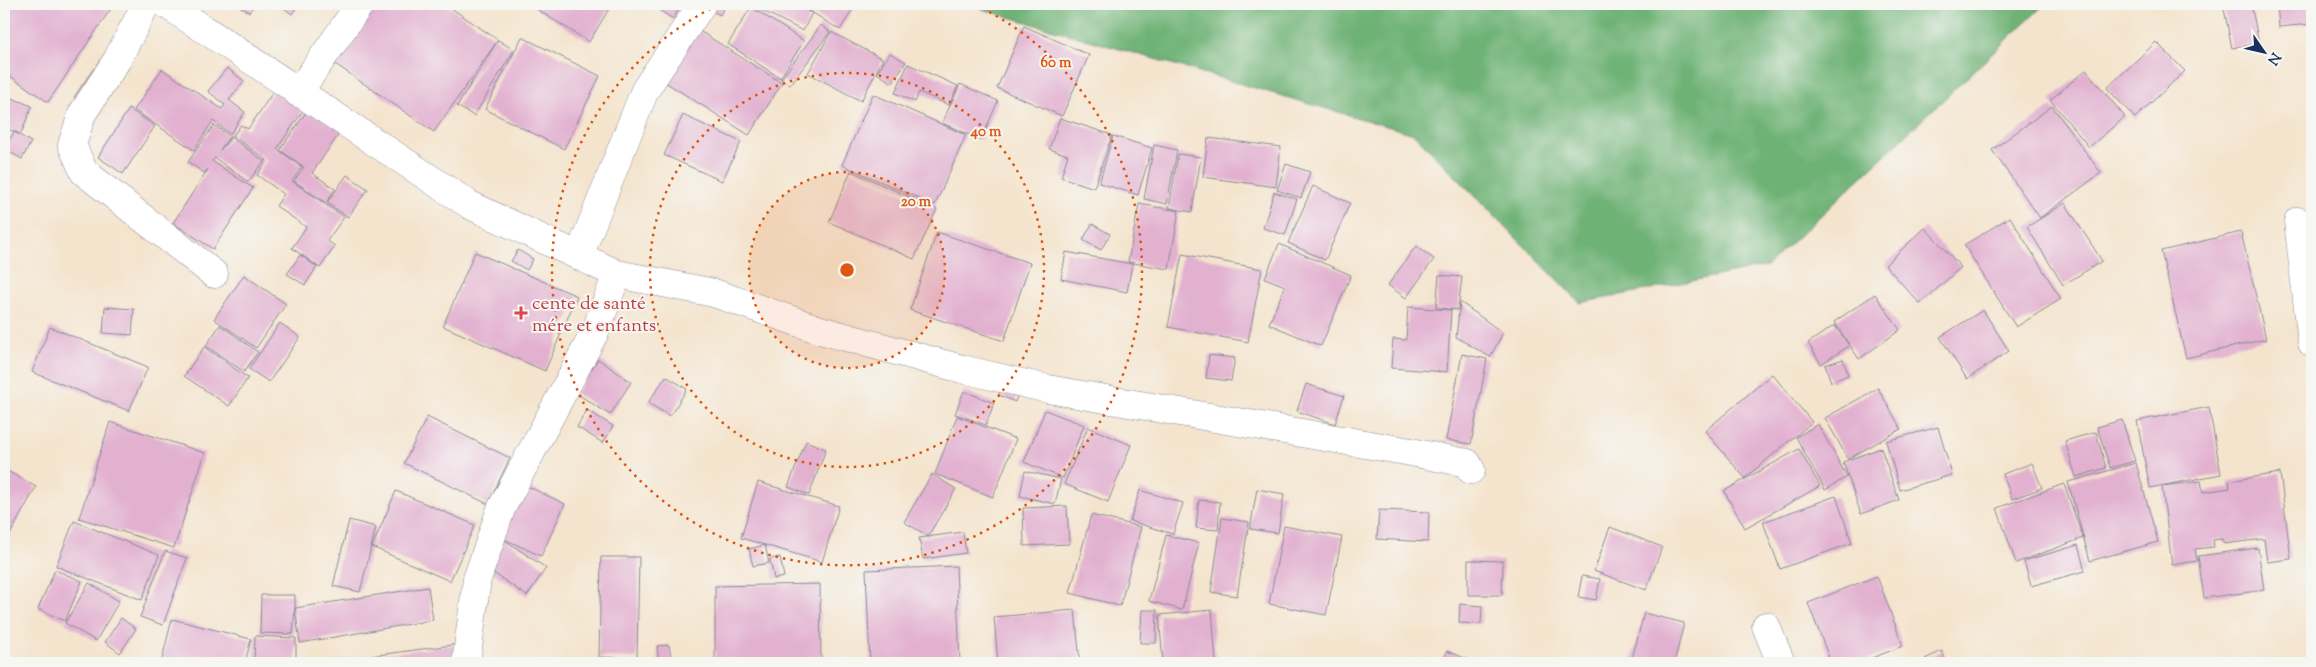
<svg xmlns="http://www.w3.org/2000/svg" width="2316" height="667" viewBox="0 0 2316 667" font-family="'Sorts Mill Goudy',serif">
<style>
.forest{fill:#6eb276;stroke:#44706a}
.building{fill:#e2b1d0}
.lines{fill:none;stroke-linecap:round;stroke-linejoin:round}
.minor-casing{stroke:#888a96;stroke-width:29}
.minor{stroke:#fff;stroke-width:28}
.ring{fill:none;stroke:#de5710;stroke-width:2.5;stroke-dasharray:2.5 5}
.health-dot{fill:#e0444e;stroke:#f6f6f2;stroke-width:2}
.labels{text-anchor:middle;stroke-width:4;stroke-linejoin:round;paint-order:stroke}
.health-label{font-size:19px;fill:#be3a42;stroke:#f6f6f2;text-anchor:start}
.centre{fill:#de5710;stroke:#f6f6f2;stroke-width:2.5}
.ring-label{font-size:15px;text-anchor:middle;font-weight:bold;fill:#de5710;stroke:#f6f6f2;stroke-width:4;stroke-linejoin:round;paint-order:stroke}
</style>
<rect width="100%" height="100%" fill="#f6f6f2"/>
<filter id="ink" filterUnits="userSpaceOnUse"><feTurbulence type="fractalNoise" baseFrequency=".02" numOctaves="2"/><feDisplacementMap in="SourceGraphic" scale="10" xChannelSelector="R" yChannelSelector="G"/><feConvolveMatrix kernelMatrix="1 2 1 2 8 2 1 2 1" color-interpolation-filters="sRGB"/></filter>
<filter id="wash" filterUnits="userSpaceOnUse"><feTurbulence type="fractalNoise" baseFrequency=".0096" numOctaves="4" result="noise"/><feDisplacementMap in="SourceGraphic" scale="20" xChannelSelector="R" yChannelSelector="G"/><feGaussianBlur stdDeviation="1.12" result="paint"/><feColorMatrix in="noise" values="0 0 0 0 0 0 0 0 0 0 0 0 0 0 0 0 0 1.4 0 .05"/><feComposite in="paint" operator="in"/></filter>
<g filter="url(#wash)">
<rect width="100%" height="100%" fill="#f4e4cd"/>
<polygon class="forest" points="964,4 2045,4 1767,266 1580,303 1414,134"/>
<g id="blocks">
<g class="building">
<polygon points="4,4 114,4 48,102 4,72"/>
<polygon points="236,4 255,4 249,12"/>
<polygon points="278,4 299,4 292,14"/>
<polygon points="366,4 445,4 498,40 434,132 328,59"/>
<polygon points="537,4 612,4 589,42 535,8"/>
<polygon points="650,4 682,4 673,19"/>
<polygon points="699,4 726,4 720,15"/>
<polygon points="749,4 793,4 812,13 803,31"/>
<polygon points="799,4 856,4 840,30"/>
<polygon points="2223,4 2251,4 2259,43 2232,48"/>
<polygon points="2277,4 2312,4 2312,24 2279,27"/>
<polygon points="751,7 804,41 780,78 728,44"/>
<polygon points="687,23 782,83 749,135 654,75"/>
<polygon points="821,25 830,32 790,85 781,79"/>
<polygon points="1024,26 1089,55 1062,116 997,88"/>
<polygon points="831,32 883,59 861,101 808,73"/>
<polygon points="522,37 600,76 564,149 485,109"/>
<polygon points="498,40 514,50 474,116 457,106"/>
<polygon points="2156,42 2185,71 2135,118 2107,88"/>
<polygon points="890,53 906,62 892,83 877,73"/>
<polygon points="908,64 958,86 949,105 919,92 915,102 895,93"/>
<polygon points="94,68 103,74 83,104 74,97"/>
<polygon points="227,68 244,81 229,100 245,112 230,134 213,121 194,150 134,110 162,69 222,109 225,105 208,91"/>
<polygon points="2086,70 2125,117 2089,147 2050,100"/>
<polygon points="280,82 309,102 277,149 302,167 292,181 344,217 327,241 335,246 320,268 292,248 306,227 276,206 284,194 257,175 267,160 233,136 241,125 248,129"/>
<polygon points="960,84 998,101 981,140 942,123"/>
<polygon points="873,94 966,135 935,205 842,165"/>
<polygon points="4,95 32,106 21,134 4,128"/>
<polygon points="311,105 344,127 312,173 335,189 326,203 294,181 304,167 280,150"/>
<polygon points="2052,106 2101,173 2040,218 1992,150"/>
<polygon points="129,109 155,126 123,174 98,157"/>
<polygon points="683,115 741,142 722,181 664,155"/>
<polygon points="1060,118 1112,135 1094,188 1061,177 1068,155 1049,149"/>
<polygon points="214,125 230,136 220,150 231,137 264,161 248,182 215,158 212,161 253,188 213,249 173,223 208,169 204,173 188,162"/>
<polygon points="14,132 31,142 22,159 4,149"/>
<polygon points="1113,136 1152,148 1138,195 1099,183"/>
<polygon points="1208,138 1281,147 1276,187 1203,177"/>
<polygon points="1154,145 1177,150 1167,204 1144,199"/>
<polygon points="1178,154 1201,157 1192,212 1169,208"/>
<polygon points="1286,164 1310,172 1301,198 1277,190"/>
<polygon points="851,171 937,209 914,259 829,222"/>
<polygon points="347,175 368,189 348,217 327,203"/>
<polygon points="1313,186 1350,203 1325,260 1288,243"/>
<polygon points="1274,192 1297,199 1285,235 1263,228"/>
<polygon points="2065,203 2102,261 2063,285 2027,227"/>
<polygon points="1139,204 1179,211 1169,269 1128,262"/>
<polygon points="2010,217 2061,299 2016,327 1964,245"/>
<polygon points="1092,224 1110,234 1101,250 1083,240"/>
<polygon points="1925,228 1961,267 1920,304 1885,265"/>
<polygon points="937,232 1030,263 1004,341 910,310"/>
<polygon points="2241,232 2266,339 2186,358 2161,251"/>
<polygon points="1279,244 1351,275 1321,346 1269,324 1285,286 1265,278"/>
<polygon points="1416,246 1434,259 1406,298 1388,285"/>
<polygon points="518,250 533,259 527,270 511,261"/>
<polygon points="475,252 577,296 545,371 443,326"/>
<polygon points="1066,252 1132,264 1127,292 1061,279"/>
<polygon points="1182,254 1262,269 1248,342 1168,327"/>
<polygon points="300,255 317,267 305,285 287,274"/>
<polygon points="244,275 286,304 256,348 214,319"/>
<polygon points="1439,275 1462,277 1458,310 1436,308"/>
<polygon points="1875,294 1900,330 1859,359 1834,322"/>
<polygon points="1460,302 1503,333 1490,357 1456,337"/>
<polygon points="105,307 134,309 132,335 103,333"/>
<polygon points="1408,307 1451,310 1447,372 1391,368 1393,339 1406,340"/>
<polygon points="1983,310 2009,351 1967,379 1940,337"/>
<polygon points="280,323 300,337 269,382 249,369"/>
<polygon points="220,325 258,352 244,372 206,346"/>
<polygon points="1835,325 1849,346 1821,364 1808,343"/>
<polygon points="50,327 148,367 129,411 32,372"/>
<polygon points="204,347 248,378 229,406 184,376"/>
<polygon points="1462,354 1487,359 1471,444 1446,440"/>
<polygon points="1209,355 1235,358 1231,381 1206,378"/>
<polygon points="598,359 631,382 610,415 576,393"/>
<polygon points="1843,359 1848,375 1831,382 1825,365"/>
<polygon points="1772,374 1812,422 1745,478 1705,431"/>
<polygon points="666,376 687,389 670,416 648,403"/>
<polygon points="1005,379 1021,386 1015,402 999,395"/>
<polygon points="1306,384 1344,396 1335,424 1297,411"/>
<polygon points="1878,388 1901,429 1848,459 1825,418"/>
<polygon points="964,391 994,403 986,425 955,414"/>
<polygon points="2209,407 2221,474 2150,488 2137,421"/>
<polygon points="587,410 613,426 603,443 577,427"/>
<polygon points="1045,410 1084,425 1063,478 1024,462"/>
<polygon points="957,416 1016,439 993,497 935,474"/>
<polygon points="427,417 510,458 488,504 404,463"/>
<polygon points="2122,420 2135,461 2110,468 2097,427"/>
<polygon points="110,422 205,453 174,548 79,518"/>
<polygon points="1818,424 1847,477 1825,490 1796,437"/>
<polygon points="1088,427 1131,445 1108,502 1064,484"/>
<polygon points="1938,427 1952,475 1900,490 1886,441"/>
<polygon points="2096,432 2106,468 2076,477 2065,441"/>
<polygon points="806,441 826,449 809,495 788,487"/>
<polygon points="1881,448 1899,500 1861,514 1843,462"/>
<polygon points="1799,449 1820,486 1745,528 1724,491"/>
<polygon points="2032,463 2042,488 2012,499 2003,474"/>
<polygon points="2136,463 2158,542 2090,561 2068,482"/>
<polygon points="4,469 36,487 4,545"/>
<polygon points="1025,471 1061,479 1055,504 1020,496"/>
<polygon points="2280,473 2291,559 2267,562 2264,539 2224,544 2222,539 2213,540 2214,547 2195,549 2197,561 2172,565 2162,486 2201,481 2203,492 2230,488 2229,481"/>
<polygon points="932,474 956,489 928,536 904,522"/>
<polygon points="758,482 839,506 822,562 765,545 769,563 753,566 749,549 765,545 741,538"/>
<polygon points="2064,484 2083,538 2016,563 1997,508"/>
<polygon points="525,485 565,504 541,556 500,537"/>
<polygon points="1257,489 1284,494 1278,533 1250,529"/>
<polygon points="1140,490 1183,503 1173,534 1130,521"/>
<polygon points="396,491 475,525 450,581 372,547"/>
<polygon points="1836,496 1852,543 1780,569 1763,522"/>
<polygon points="1199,500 1220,502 1218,530 1196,528"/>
<polygon points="1067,506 1069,544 1024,546 1023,508"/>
<polygon points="1379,510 1429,512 1428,542 1377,539"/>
<polygon points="1091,515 1141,527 1120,606 1070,593"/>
<polygon points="1222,518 1249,522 1237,596 1211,592"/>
<polygon points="349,520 376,527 360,592 333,586"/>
<polygon points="74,521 159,555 142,600 56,566"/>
<polygon points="1284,526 1342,537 1326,615 1269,604"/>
<polygon points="1610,527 1662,547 1646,590 1594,571"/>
<polygon points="963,532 966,553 923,559 919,538"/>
<polygon points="1166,535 1199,543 1182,610 1149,601"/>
<polygon points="503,539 546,568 527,596 485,567"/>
<polygon points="2078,545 2085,571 2031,586 2024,561"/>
<polygon points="2258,548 2264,590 2204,598 2198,556"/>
<polygon points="165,551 187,558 163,625 140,617"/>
<polygon points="601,557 639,557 637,658 599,657"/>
<polygon points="780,557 784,577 774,579 770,559"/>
<polygon points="1468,560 1503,561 1502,595 1468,595"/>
<polygon points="956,566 960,663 870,663 866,570"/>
<polygon points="55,570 82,581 65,621 38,609"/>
<polygon points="1582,576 1600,579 1596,600 1578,597"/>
<polygon points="1877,576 1903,646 1859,663 1831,663 1808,603"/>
<polygon points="89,583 119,601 96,641 65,623"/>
<polygon points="820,584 821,663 715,663 715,586"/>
<polygon points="428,587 433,620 300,643 295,608 293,634 260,633 261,595 295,595 295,608"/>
<polygon points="1460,604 1482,606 1481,624 1459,623"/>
<polygon points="1075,610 1080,663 998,663 994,617"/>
<polygon points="1142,610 1157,610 1156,643 1140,643"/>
<polygon points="1212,610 1216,663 1163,663 1159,615"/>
<polygon points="1644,613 1684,623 1674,663 1631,663"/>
<polygon points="121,618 136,629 120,653 105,642"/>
<polygon points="172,619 251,639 245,663 161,663"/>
<polygon points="255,636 296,638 296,663 254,663"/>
<polygon points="459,644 462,663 334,663 334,661"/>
<polygon points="669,645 672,663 659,663 657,646"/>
<polygon points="1447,651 1477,663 1442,663"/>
<polygon points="1942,651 1947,663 1927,663 1925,659"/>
</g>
</g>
</g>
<g filter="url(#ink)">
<use href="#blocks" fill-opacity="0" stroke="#888a96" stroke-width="1"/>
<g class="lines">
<g class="minor-casing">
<g id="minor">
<polyline points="146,4 117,60 82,114 72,145 84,172 214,274"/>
<polyline points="166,4 470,205 617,274 714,293 820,330 962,369 1048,389 1411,452 1467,463 1471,470"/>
<polyline points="298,93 360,4"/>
<polyline points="2298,221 2312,343"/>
<polyline points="579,256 645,90 702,4"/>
<polyline points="1766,626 1781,663"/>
<polyline points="466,663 477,579 501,509 596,330 617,274"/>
</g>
</g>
<use href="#minor" class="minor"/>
</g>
</g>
<circle cx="847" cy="270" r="98" fill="#de5710" fill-opacity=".12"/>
<g class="ring">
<circle cx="847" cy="270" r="98"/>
<circle cx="847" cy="270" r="197"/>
<path d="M976 5A295 295 0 1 1 718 5"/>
</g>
<path class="health-dot" d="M518.5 305.5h5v5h5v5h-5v5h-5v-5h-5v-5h5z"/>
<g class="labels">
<g class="health-label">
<text x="532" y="309">cente de santé<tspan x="532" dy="22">mére et enfants</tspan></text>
</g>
</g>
<circle cx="847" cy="270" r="8" class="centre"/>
<g class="ring-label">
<text x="1056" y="67">60 m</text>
<text x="986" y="136">40 m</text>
<text x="916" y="206">20 m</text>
</g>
<rect width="2316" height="667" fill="none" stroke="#f6f6f2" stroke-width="20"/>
<g transform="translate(2264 52) rotate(124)" stroke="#f6f6f2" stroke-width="4" paint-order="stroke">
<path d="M0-4L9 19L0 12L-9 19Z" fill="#1b2f5e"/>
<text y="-8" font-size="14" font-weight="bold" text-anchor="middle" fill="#1b2f5e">N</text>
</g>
</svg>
